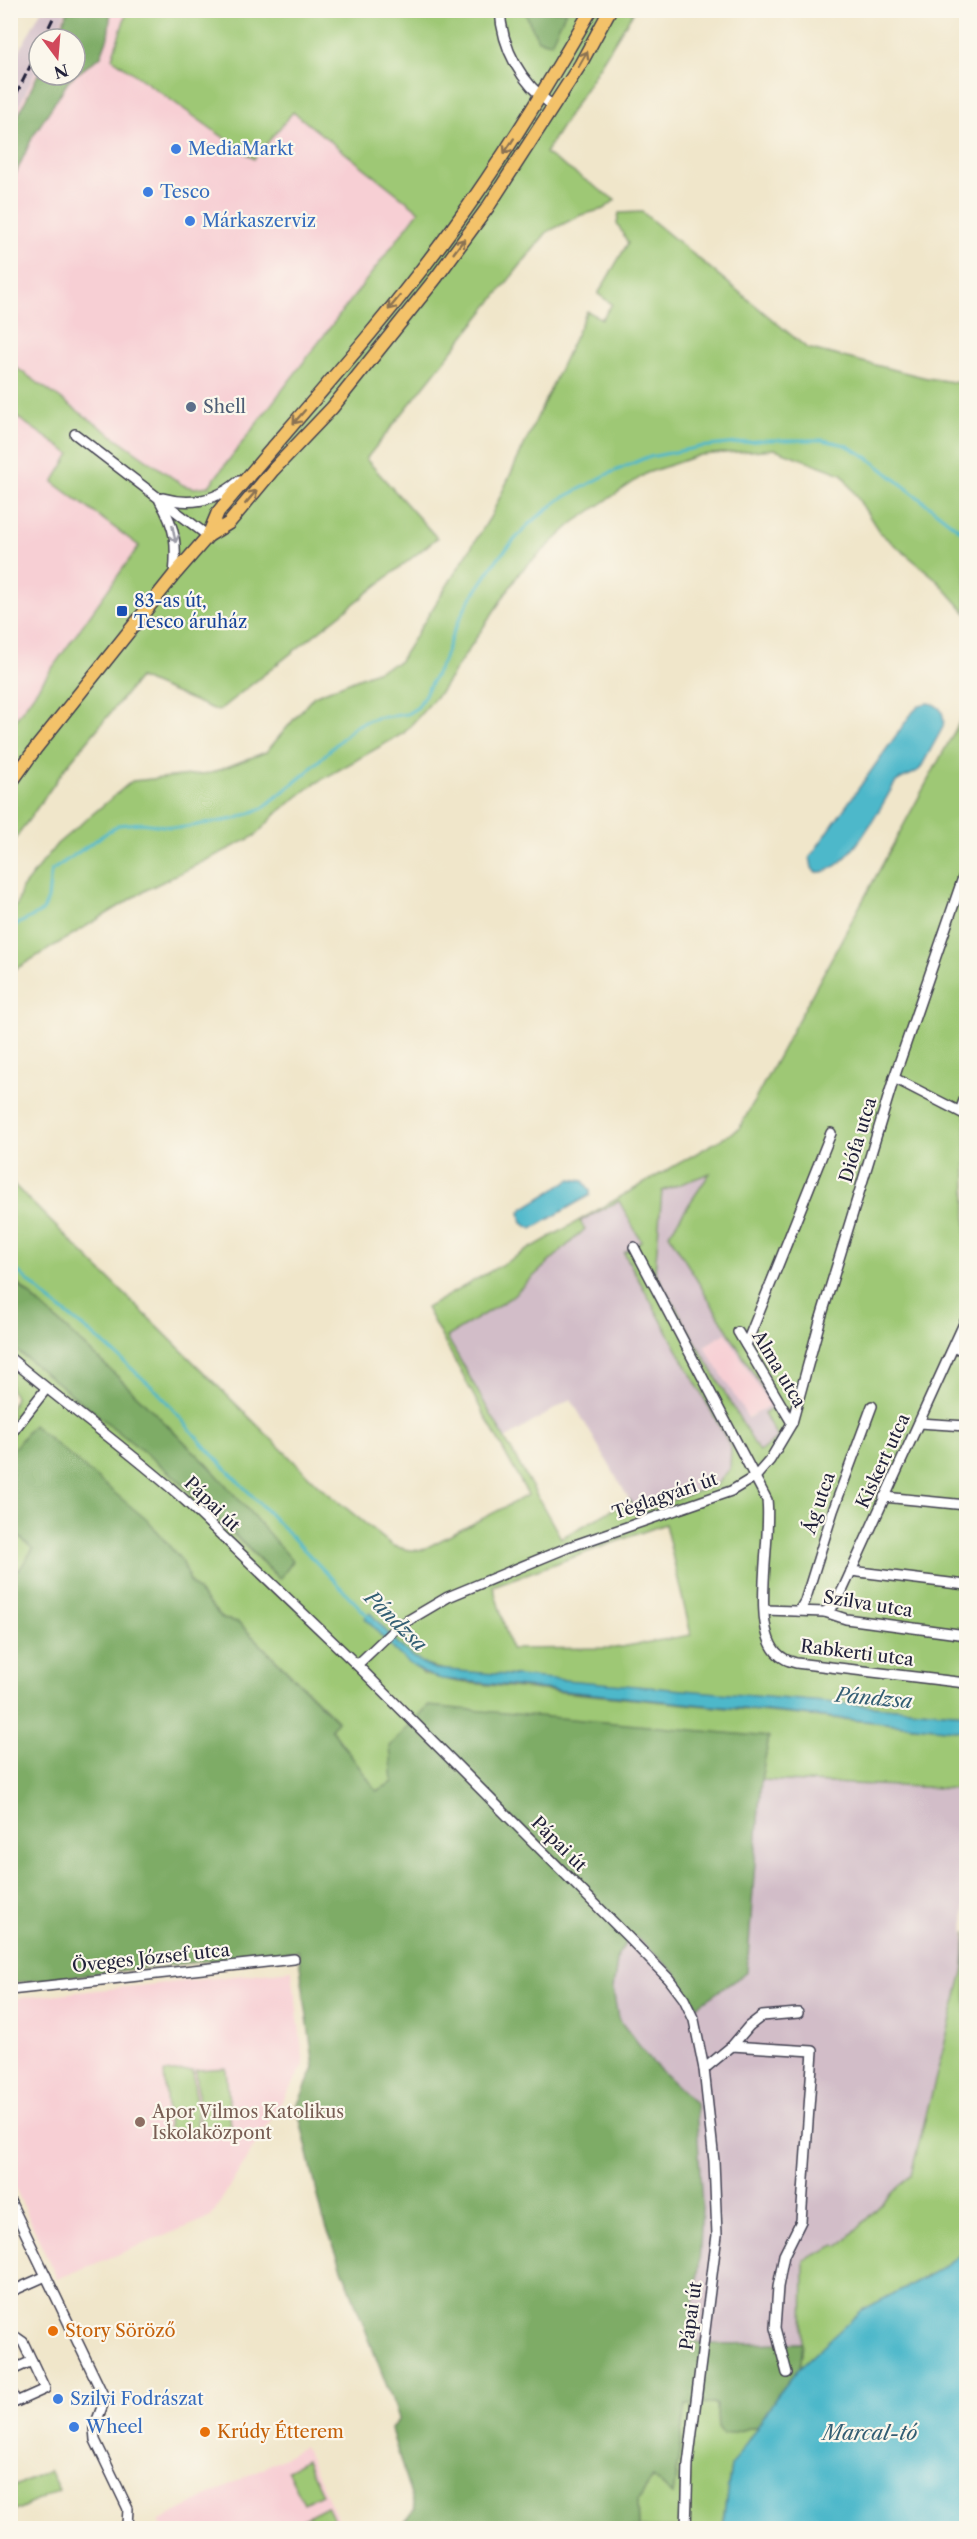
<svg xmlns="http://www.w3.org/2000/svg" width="977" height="2539" viewBox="0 0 977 2539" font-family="'Libre Caslon Text',serif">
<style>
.built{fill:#f7cfd4}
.industrial{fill:#d2bdc8;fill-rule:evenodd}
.green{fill:#9ec875;stroke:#607558;stroke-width:1.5;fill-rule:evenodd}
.forest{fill:#7eac66;stroke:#506750;stroke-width:1.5}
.water{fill:#4db8ca;stroke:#386d82;stroke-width:1.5}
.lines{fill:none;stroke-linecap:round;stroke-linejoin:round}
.stream{stroke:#4db8ca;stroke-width:3}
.minor-casing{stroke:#413f50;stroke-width:12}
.major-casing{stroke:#413f50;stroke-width:15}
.minor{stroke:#fff;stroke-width:9}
.major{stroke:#f3c26a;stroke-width:12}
.rail{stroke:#22223b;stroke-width:3;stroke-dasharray:9 4.5;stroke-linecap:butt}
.oneway{stroke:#8a7252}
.oneway2{stroke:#9c9ca7}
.shop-dot{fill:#3f7fe0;stroke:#fbf7ec;stroke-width:2}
.service-dot{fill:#5c6f8a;stroke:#fbf7ec;stroke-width:2}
.transit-dot{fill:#1a4fb4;stroke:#fbf7ec;stroke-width:2}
.education-dot{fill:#8d6e63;stroke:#fbf7ec;stroke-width:2}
.food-dot{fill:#e8710a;stroke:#fbf7ec;stroke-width:2}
.labels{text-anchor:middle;stroke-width:4.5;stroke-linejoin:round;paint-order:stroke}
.shop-label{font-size:18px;fill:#366cbe;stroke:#fbf7ec;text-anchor:start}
.service-label{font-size:18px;fill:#4e5e75;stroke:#fbf7ec;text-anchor:start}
.transit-label{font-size:18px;fill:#164399;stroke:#fbf7ec;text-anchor:start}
.street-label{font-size:18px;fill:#22223b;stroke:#fbf7ec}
.education-label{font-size:18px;fill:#785e54;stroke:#fbf7ec;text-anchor:start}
.food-label{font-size:18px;fill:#c56008;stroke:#fbf7ec;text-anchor:start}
.water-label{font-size:20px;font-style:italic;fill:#335e74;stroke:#fbf7ec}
</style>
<rect width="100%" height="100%" fill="#fbf7ec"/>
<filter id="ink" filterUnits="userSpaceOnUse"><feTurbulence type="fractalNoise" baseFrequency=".0167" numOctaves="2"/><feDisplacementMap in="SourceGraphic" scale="12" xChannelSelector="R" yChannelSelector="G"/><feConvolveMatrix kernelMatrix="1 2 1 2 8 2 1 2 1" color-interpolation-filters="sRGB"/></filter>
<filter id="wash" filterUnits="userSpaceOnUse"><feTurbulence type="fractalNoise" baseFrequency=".008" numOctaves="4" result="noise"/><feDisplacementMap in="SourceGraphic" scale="24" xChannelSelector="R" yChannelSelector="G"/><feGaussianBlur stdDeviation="1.35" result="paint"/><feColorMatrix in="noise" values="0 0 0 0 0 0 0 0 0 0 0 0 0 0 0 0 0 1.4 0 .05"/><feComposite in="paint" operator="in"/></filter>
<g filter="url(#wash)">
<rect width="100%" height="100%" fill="#f0e6ca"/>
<g class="built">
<polygon points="66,11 127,11 112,58 254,159 293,111 419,211 209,486 193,488 183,485 11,364 10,123 39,65 39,75 75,75 75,39 52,39"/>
<polygon points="11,413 70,454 53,482 139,546 11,726"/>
<polygon points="726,1333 770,1405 747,1418 704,1346"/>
<polygon points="292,1970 304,2065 211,2217 57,2279 11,2179 10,1999"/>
<polygon points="304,2447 342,2528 163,2528 159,2521"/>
</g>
<g class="industrial">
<polygon points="41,11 66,11 52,39 39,39 39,65 11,123 11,66"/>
<path d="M 711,1172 L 669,1234 L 774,1408 L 778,1438 L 759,1452 L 655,1271 L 662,1191 ZM 726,1333 L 769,1405 L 748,1418 L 704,1346 Z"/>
<polygon points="619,1201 641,1242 624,1253 731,1447 730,1469 716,1485 637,1513 571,1399 505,1439 446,1337 510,1298 585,1229 580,1221"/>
<polygon points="761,1780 966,1789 964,1968 911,2174 839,2247 805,2260 803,2343 708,2344 687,2340 699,2267 702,2207 696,2104 651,2061 618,2018 613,1989 618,1955 632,1934 677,1974 697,2006 747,1972"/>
</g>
<g class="green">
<polygon points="127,11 634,11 545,153 615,200 604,209 581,215 547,232 366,459 437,538 218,711 139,678 66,767 11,845 11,726 139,546 53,482 70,454 11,413 11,364 183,485 193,488 209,486 419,211 293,112 254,159 112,58"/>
<polygon points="642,212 807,348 927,378 966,384 966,613 936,579 880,533 842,474 775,449 700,455 647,473 573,523 520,572 441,691 404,733 314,784 277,813 255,836 146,890 11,972 11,909 17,905 22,888 57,844 132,781 211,773 266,752 314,696 399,662 491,516 587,311 602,319 612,304 598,294 628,243 617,223 619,213"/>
<path d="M 966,710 L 966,1714 L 453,1672 L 424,1665 L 409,1655 L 423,1674 L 457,1682 L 966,1731 L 966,1789 L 761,1780 L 769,1737 L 393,1783 L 377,1792 L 331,1729 L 337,1720 L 238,1622 L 223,1619 L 208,1603 L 191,1583 L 182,1561 L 11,1452 L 11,1409 L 15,1397 L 11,1390 L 11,1346 L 174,1476 L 279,1579 L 210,1467 L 118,1377 L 11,1277 L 11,1182 L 319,1486 L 393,1546 L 409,1550 L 422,1550 L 528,1495 L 426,1308 L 739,1129 ZM 710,1173 L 669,1234 L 774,1407 L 764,1414 L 778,1438 L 759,1452 L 655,1271 L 662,1191 ZM 619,1201 L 641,1241 L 624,1253 L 731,1447 L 730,1469 L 716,1485 L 637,1513 L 630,1500 L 561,1538 L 447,1337 L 510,1298 L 585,1229 L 580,1221 ZM 665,1524 L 691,1635 L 615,1648 L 511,1649 L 493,1586 Z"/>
<polygon points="11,1529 33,1549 19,1571 11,1567"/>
<polygon points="966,1931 966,2251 933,2273 863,2310 800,2367 803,2343 804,2260 836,2245 839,2247 911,2174 964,1968"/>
<polygon points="226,2068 231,2128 201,2131 196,2070"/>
<polygon points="193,2070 198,2131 169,2134 164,2073"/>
<polygon points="716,2404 718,2427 724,2435 760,2425 731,2466 722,2528 639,2528 638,2500 653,2477 673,2495 686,2405"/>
<polygon points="306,2460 322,2494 304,2503 287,2470"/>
<polygon points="49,2470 59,2490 11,2513 11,2488"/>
<polygon points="327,2506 338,2528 307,2528 302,2519"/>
</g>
<g class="forest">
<polygon points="68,11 111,11 108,37 101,56 70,79 33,136 11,184 11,131 39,72 39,75 75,75 75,39 55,39"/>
<polygon points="524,11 566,11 551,43 538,40"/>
<polygon points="10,1277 118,1377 210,1467 293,1561 280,1579 174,1476 11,1346"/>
<polygon points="33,1425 147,1520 182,1561 191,1583 208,1603 223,1619 238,1622 337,1721 331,1729 377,1791 393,1782 390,1746 428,1706 769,1737 761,1780 747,1972 697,2006 677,1974 632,1934 618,1955 613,1989 618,2018 651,2061 696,2104 702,2207 699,2267 687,2340 708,2344 803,2343 800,2367 777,2396 760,2425 724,2435 718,2427 716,2404 686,2405 673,2495 653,2477 638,2500 639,2528 399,2528 415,2509 392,2433 391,2428 399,2418 323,2218 297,2106 314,2068 298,1951 11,1983 11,1567 19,1570 33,1549 11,1529 11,1452"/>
</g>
<g class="water">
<path d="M 928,703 C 942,705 945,715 943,727 L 920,769 C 913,776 902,776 895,783 C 880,807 847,876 815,872 L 812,868 L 810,857 L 912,713 L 920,705 Z"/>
<polygon points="571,1179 583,1181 590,1190 590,1195 532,1229 522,1223 520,1212 524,1208"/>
<path d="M 370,1613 C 390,1634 407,1659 435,1669 L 966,1714 L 966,1731 L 442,1679 C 408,1672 388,1642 365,1618 Z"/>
<polygon points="966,2251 966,2528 722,2528 731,2466 777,2396 800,2367 862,2310 933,2273"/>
</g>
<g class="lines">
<g class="stream">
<polyline points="10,928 43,911 48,899 51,871 118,825 141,823 179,828 235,819 263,808 306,773 355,726 375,718 407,714 418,707 443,661 453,633 467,604 498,558 529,524 559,500 608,474 645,458 700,447 765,440 823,440 846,445 867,457 966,535"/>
<polyline points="10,1264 49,1300 103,1343 159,1393 207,1449 370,1618"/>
</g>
</g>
</g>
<g filter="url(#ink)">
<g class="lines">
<g class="minor-casing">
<g id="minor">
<path d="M 500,10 C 502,49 521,83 553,106"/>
<polyline points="75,434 208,536"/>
<path d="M 163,498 C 191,506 217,500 239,481"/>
<path d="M 160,501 C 176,529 177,544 174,575"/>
<polyline points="894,1078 966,1115"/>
<polyline points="960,1111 966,1095"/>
<path d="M 634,1247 L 767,1500 C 772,1538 751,1623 776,1652 C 782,1659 789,1661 796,1663 L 966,1683"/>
<polyline points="738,1332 792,1423"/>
<polyline points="746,1345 831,1133"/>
<polyline points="954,1348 966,1349"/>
<path d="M 10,1358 C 69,1408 132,1452 189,1504 L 357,1665 L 631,1940 L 669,1979 L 684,1999 L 694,2020 L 704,2069 L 714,2161 L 717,2235 L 688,2464 L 686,2528"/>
<polyline points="919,1423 966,1426"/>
<polyline points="10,1435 46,1389"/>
<polyline points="884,1497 966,1505"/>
<polyline points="851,1571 966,1585"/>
<polyline points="765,1610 825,1612 846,1619 966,1635"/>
<polyline points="799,1611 805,1601 833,1511 872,1406"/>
<polyline points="825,1612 835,1604 843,1589 966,1319"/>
<polyline points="357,1665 397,1627 448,1597 569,1547 731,1491 756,1476 770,1460 792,1423 820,1321 894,1078 966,869"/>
<polyline points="10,1990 294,1959"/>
<polyline points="732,2046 813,2051 801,2221 784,2255 778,2287 775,2328 787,2373"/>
<polyline points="704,2069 732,2046 749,2026 762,2016 798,2013"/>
<polyline points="10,2201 105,2399 94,2428 95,2440 128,2509 127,2525 122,2528"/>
<polyline points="10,2292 46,2276"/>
<polyline points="10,2333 23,2342 45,2389 16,2402 10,2389"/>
<polyline points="10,2371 32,2361"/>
</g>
</g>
<g class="major-casing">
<g id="major">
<path d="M 208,536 L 218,512 C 297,418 380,328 452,229 C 503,159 548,85 591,10"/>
<polyline points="10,784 36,748 174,575 208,536 229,523 273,470 332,408 436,278 488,207 580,65 610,10"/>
</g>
</g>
<use href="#minor" class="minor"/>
<use href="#major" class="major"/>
<g class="rail">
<polyline points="43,39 57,10"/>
<polyline points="10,107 39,48"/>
</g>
</g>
<defs><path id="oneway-shaft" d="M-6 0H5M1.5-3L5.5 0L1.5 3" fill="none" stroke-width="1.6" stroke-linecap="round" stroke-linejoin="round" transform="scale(1.5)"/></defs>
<g class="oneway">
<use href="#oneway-shaft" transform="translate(583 59) rotate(-60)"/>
<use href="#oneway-shaft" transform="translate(509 146) rotate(123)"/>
<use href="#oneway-shaft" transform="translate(459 246) rotate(-53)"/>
<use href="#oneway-shaft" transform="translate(394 303) rotate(129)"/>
<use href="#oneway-shaft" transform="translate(299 417) rotate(131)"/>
<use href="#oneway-shaft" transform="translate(251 497) rotate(-50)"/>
</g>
<use class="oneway2" href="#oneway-shaft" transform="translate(174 534) rotate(79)"/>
</g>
<g class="shop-dot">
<circle cx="176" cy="149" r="6"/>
<circle cx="148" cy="192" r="6"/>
<circle cx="190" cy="221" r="6"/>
<circle cx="58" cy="2399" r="6"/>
<circle cx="74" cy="2427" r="6"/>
</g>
<circle class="service-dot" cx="191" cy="407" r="6"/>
<rect class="transit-dot" x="116" y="605" width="12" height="12" rx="3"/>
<circle class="education-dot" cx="140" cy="2122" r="6"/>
<g class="food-dot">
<circle cx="53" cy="2331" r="6"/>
<circle cx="205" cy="2432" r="6"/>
</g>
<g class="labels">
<g class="shop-label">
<text x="188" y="155">MediaMarkt</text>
<text x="160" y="198">Tesco</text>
<text x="202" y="227">Márkaszerviz</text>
<text x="70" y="2405">Szilvi Fodrászat</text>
<text x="86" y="2433">Wheel</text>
</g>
<g class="service-label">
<text x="203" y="413">Shell</text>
</g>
<g class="transit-label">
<text x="134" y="607">83-as út,<tspan x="134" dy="21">Tesco áruház</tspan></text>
</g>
<g class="street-label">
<text transform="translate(858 1140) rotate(-73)" y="6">Diófa utca</text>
<text transform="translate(779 1369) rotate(59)" y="6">Alma utca</text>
<text transform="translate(883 1461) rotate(-65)" y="6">Kiskert utca</text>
<text transform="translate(665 1496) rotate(-19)" y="6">Téglagyári út</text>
<text transform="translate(819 1503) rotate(-71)" y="6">Ág utca</text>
<text transform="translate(212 1504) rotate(44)" y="6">Pápai út</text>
<text transform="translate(868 1604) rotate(9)" y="6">Szilva utca</text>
<text transform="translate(857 1653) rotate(7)" y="6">Rabkerti utca</text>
<text transform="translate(559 1844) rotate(45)" y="6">Pápai út</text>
<text transform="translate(151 1958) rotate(-6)" y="6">Öveges József utca</text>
<text transform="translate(691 2316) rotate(-82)" y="6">Pápai út</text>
</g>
<g class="education-label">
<text x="152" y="2118">Apor Vilmos Katolikus<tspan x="152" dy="21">Iskolaközpont</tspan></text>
</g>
<g class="food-label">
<text x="65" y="2337">Story Söröző</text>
<text x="217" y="2438">Krúdy Étterem</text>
</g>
<g class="water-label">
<text transform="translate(396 1621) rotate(44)" y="7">Pándzsa</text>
<text transform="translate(874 1698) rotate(5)" y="7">Pándzsa</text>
<text x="870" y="2440">Marcal-tó</text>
</g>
</g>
<rect width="977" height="2539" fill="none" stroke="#fbf7ec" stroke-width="36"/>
<g transform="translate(57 57) rotate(164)"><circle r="28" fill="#fbf7ec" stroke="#a4a2a5" stroke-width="1.5"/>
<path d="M0-4.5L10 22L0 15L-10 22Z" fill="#d1495b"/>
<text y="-9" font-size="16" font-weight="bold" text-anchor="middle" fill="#22223b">N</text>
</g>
</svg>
